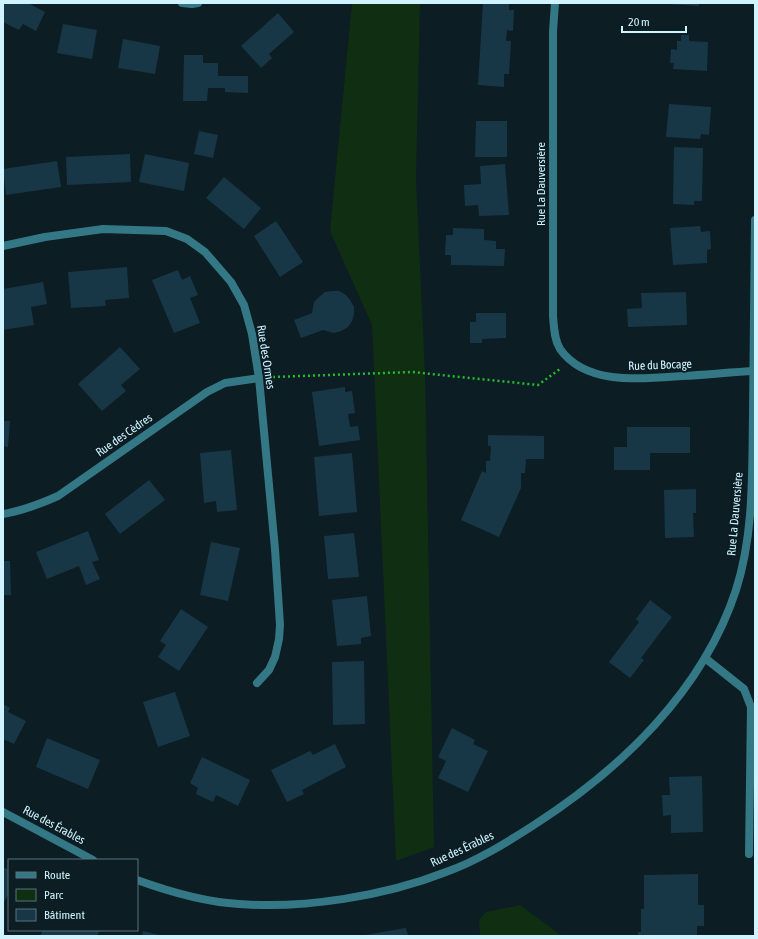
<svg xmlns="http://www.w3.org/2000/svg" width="758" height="939" viewBox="0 0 758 939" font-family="'Asap Condensed',sans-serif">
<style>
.green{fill:#0f2e12}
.building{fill:#173746}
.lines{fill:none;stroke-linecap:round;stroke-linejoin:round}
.path{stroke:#25bd30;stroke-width:2.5;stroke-dasharray:2 3;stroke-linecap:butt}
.street{stroke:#347886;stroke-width:8}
.labels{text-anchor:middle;stroke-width:4;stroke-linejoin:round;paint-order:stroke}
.street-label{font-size:12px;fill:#cff3ff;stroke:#0c1d24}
</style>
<rect width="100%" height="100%" fill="#0c1d24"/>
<g class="green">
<polygon points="352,3 420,3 416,180 425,373 434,847 396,861 372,325 330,231"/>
<polygon points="520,905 562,936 480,936 479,920 486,912"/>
</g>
<g class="building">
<polygon points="3,3 28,3 45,12 36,31 23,24 19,30 3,22"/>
<polygon points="483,3 509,4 509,10 514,10 513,31 507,30 506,41 511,41 509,74 504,74 504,87 478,85"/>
<polygon points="667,3 699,3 699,6 667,4"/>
<polygon points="278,13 294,32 269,54 272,58 261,68 241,46"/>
<polygon points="63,24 97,30 92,59 57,53"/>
<polygon points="681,35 689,35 689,41 708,42 707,71 673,69 674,63 670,63 671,49 677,50 677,41 681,41"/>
<polygon points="123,39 160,46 155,74 118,68"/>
<polygon points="184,55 203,55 203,63 218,63 218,76 248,76 248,93 225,92 225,88 208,88 207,101 183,101"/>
<polygon points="669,104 711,107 709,135 701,134 700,139 666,137"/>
<polygon points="476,121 507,121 507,157 475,157"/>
<polygon points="199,131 218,135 213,158 194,154"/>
<polygon points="674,147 703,148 702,201 694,201 694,205 673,204"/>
<polygon points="130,154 131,182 67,185 66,157"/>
<polygon points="145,154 189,163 184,191 139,182"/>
<polygon points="57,161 61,187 6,195 3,169"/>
<polygon points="505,164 509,215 479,216 478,205 465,206 464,185 481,184 480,166"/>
<polygon points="224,177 261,208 244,229 206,198"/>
<polygon points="276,221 303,262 280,277 254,236"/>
<polygon points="700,226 701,232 710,231 711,249 707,250 707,263 673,265 670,228"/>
<polygon points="453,228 484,229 484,240 496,241 496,249 505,249 504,266 451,265 451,255 445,255 446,235 453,235"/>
<polygon points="127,267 129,298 105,300 106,306 71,308 68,272"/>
<polygon points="178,270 182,280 190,276 198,295 190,298 200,323 174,333 152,280"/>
<polygon points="43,282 47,304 31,307 34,325 3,330 3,289"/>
<polygon points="332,291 339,291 346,295 350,300 354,307 354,314 352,321 348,327 341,331 334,333 323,330 301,338 294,320 312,313 314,302 319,297 325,292"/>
<polygon points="686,292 687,325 628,327 627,309 642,308 641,293"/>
<polygon points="476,313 506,313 506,338 482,339 482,343 470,343 470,322 476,322"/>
<polygon points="120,347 140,369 121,385 126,391 102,411 78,384"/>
<polygon points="345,387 345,392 352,391 355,413 348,414 350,427 358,426 360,440 319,446 312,392"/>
<polygon points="3,421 10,421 8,447 3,446"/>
<polygon points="627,427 690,427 690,453 650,453 650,470 614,470 614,447 627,447"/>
<polygon points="488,435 544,436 544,459 526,459 525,473 521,473 521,488 499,537 461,520 482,471 486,473 486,461 490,461 491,446 488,446"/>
<polygon points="231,450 237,510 217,512 216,501 204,503 200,453"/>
<polygon points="352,453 357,512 319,516 314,457"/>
<polygon points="149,480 165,500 120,534 105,514"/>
<polygon points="696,489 696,513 693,513 694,537 665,538 664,490"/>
<polygon points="88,531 99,560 92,562 100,579 86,585 79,566 47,579 36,552"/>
<polygon points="354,533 359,577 328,579 324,536"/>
<polygon points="211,542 240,548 228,601 200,595"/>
<polygon points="3,561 10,561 11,595 3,595"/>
<polygon points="367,596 371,636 361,638 361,644 337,646 332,600"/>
<polygon points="650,600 672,617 641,658 644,660 630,678 609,662 639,622 636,619"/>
<polygon points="181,609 208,627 179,671 158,657 166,645 160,641"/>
<polygon points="364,661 365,724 333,725 332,662"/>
<polygon points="175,692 190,736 158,747 143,702"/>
<polygon points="3,704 10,708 8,712 26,721 14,744 3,739"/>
<polygon points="452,728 475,740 473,744 488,751 468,792 438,778 446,761 438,757"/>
<polygon points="47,738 100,760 88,789 36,767"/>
<polygon points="335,744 346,767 302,790 304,794 287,802 271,770 310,751 313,755"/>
<polygon points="202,757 250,780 238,806 216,795 213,802 196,794 198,788 190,783"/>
<polygon points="702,776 703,832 671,833 671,815 663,816 662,795 670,795 669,777"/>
<polygon points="3,867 9,870 9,893 3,904"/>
<polygon points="698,874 698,905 704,905 704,926 697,926 697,936 638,936 638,932 641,932 641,909 644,909 644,875"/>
<polygon points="406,928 408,936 365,936 365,935"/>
<polygon points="43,930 100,930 97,936 40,936"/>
<polygon points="143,931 159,935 159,936 142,936"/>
</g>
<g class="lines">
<polyline class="path" points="273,377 412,372 538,385 560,369"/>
<g class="street">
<polyline points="182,3 192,4 198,3"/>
<path d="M 555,3 L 553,31 L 553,316 C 554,327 554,339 560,349 C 586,386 643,379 682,376 C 706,375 731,372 755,371"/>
<polyline points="3,246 45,237 103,229 166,231 187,239 205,252 231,282 244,305 252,334 259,378 275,549 280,625 279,639 275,657 269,670 257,683"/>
<path d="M 3,514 C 23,511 40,504 58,496 L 207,392 L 225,383 L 259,378"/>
<polyline points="705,658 744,689 751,707 749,854"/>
<polyline points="3,812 93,860"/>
<path d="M 137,880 C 170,892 204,902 239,904 C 304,909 385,896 446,872 C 477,861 506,843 534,825 C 621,769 703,691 736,590 C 754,534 752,473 753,414 C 754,350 754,285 755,220"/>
</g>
</g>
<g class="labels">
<g class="street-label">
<text transform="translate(541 184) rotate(-90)" y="4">Rue La Dauversière</text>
<text transform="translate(266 357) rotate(81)" y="4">Rue des Ormes</text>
<text transform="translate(660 365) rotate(-2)" y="4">Rue du Bocage</text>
<text transform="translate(124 435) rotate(-35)" y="4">Rue des Cèdres</text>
<text transform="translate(735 514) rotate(-85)" y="4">Rue La Dauversière</text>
<text transform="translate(54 825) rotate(28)" y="4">Rue des Érables</text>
<text transform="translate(462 849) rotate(-25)" y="4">Rue des Érables</text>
</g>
</g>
<rect width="758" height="939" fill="none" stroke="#cff3ff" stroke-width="8"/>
<rect x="8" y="859" width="130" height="72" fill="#0c1d24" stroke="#5a737c"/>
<rect x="16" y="872" width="20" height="6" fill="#347886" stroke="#5a737c"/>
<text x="44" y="879" font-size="12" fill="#cff3ff">Route</text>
<rect x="16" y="889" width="20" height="12" fill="#0f2e12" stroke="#5a737c"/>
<text x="44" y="899" font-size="12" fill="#cff3ff">Parc</text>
<rect x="16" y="909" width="20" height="12" fill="#173746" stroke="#5a737c"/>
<text x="44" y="919" font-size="12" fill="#cff3ff">Bâtiment</text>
<path d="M622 26v6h64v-6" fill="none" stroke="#cff3ff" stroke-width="2"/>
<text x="628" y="26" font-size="12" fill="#cff3ff" stroke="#0c1d24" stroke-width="3" paint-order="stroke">20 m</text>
</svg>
